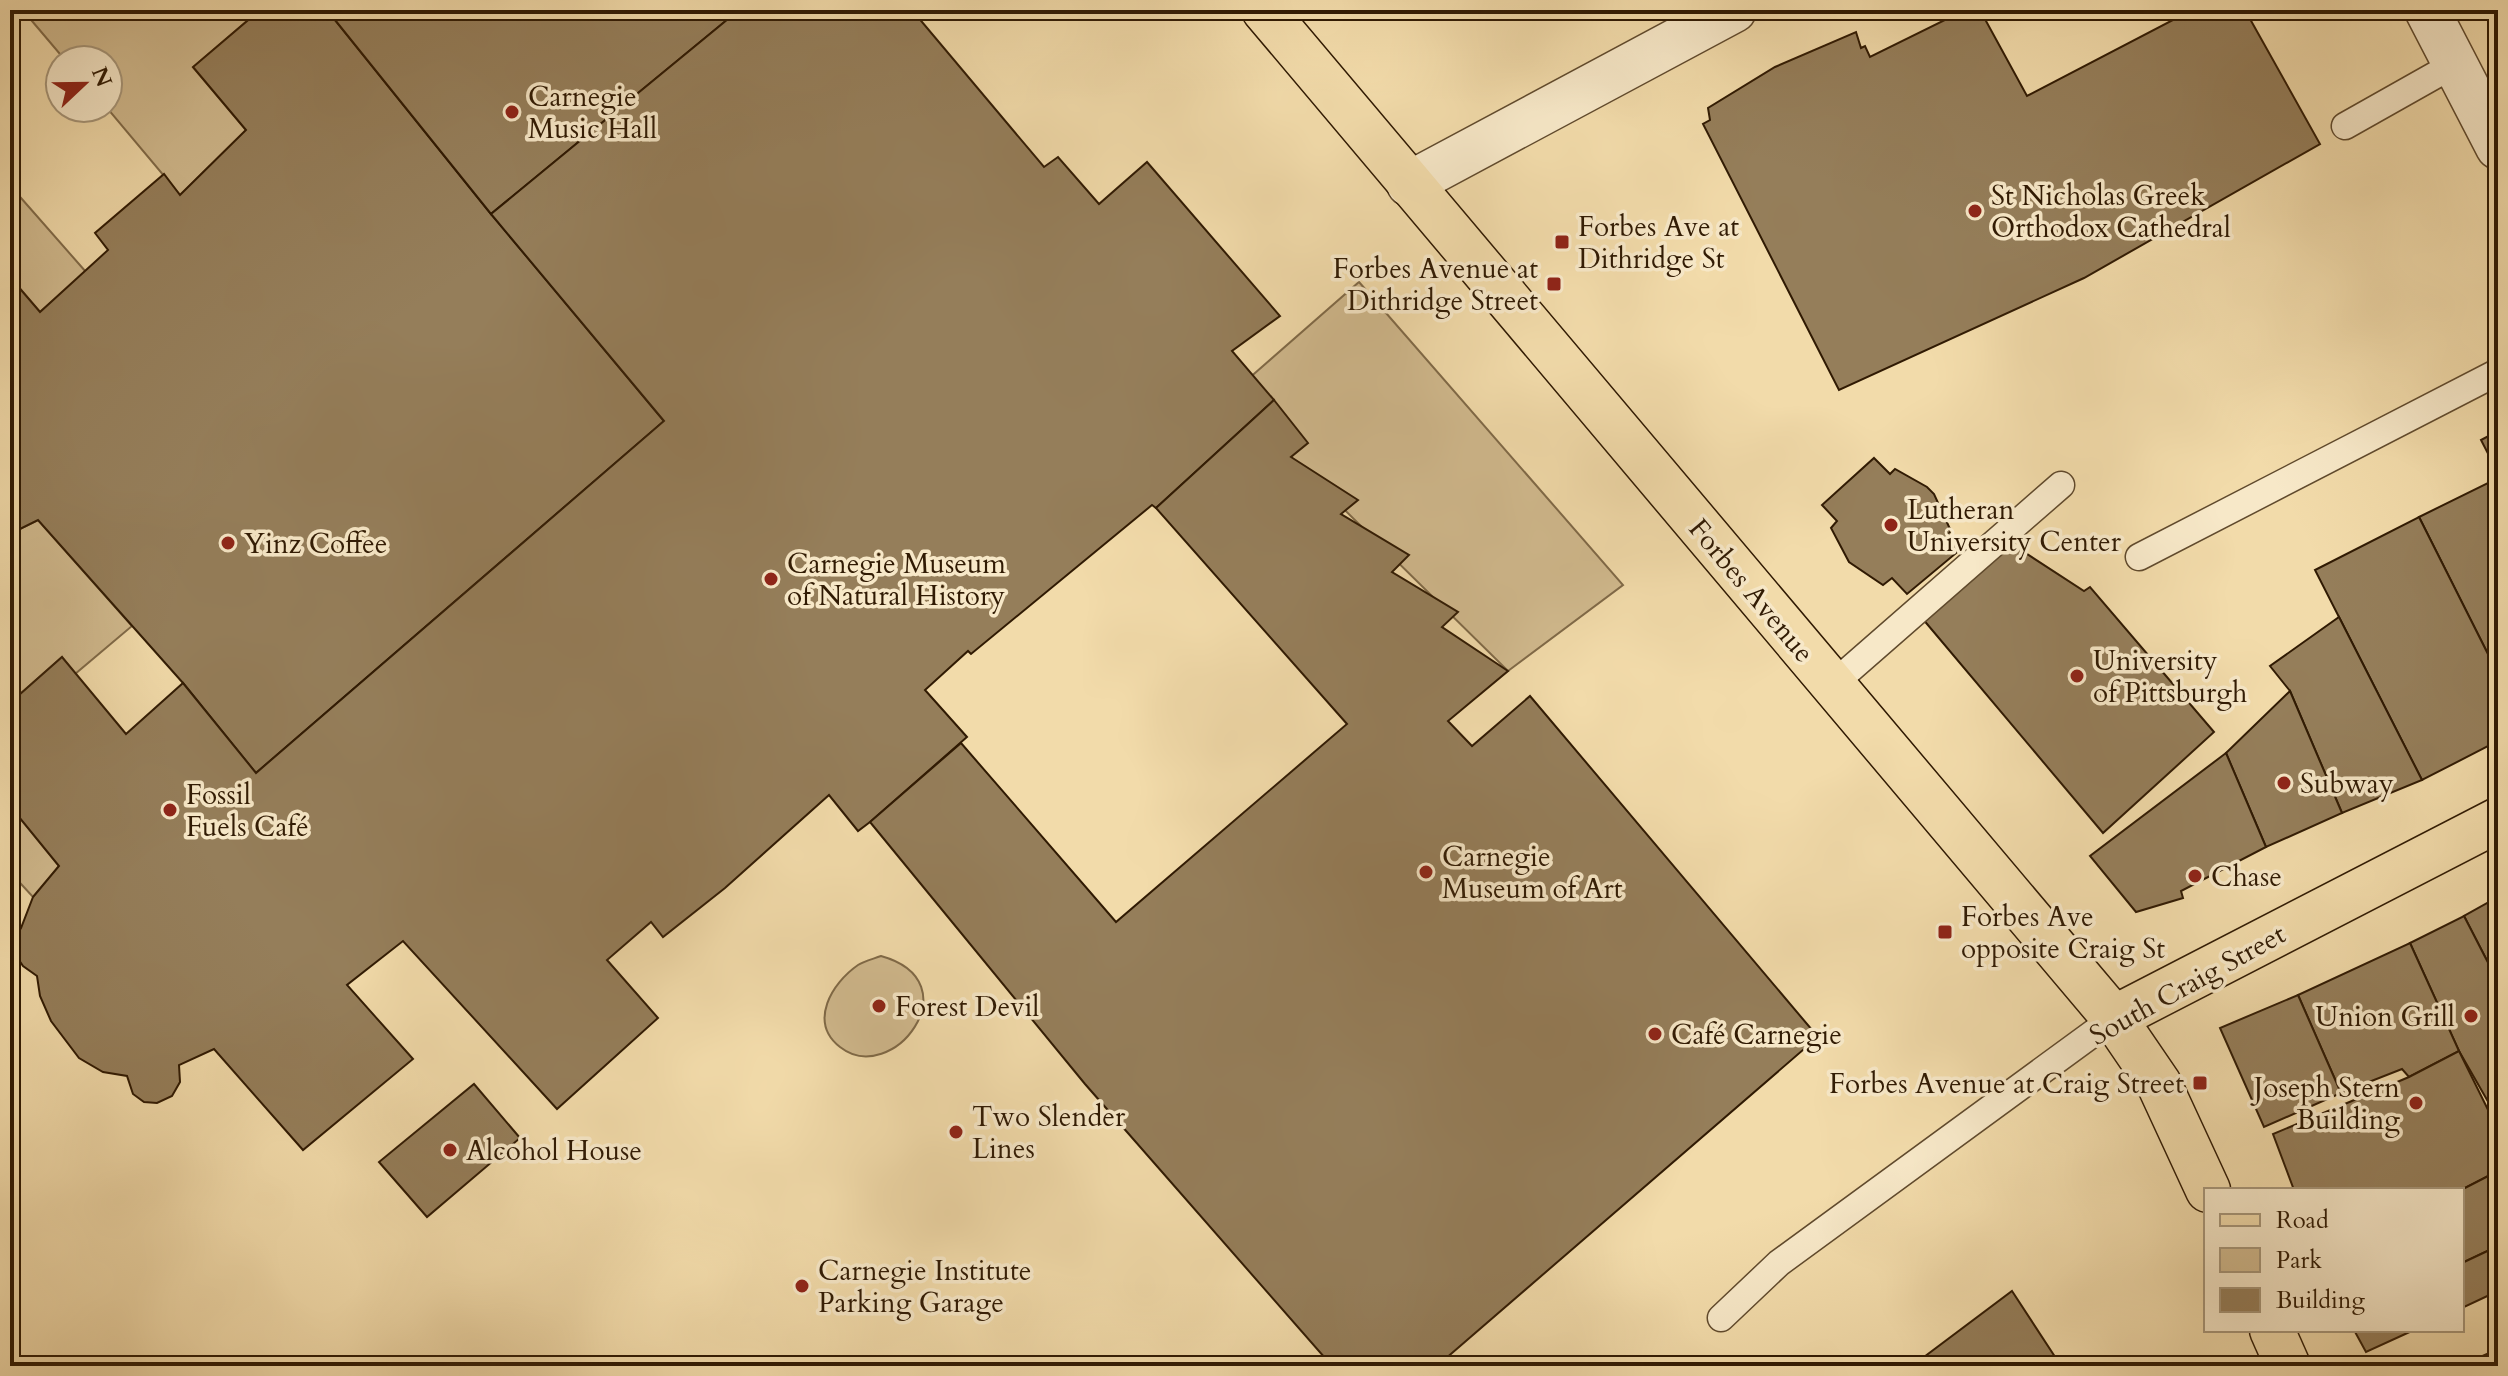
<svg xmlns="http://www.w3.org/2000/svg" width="2508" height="1376" viewBox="0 0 2508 1376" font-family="Cardo,serif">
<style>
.green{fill:#d1ba8e;stroke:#806a48;stroke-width:2}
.building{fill:#957e5a;stroke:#301a03;stroke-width:2}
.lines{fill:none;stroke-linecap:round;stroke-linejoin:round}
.service-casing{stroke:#604a2d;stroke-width:29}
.minor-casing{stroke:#604a2d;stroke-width:47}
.primary-casing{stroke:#301a03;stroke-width:47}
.service{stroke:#f7e8c8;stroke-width:26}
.minor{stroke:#f7e8c8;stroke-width:44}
.primary{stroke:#f2dbaa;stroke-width:44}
.poi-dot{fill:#8f2418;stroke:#f7e8c8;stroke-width:3}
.labels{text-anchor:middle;stroke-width:7;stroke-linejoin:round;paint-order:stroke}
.poi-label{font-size:28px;fill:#301a03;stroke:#f7e8c8;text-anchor:start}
.street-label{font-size:28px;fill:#301a03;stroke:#f7e8c8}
</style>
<rect width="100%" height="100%" fill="#f2dbaa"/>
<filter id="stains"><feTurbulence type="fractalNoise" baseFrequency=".0025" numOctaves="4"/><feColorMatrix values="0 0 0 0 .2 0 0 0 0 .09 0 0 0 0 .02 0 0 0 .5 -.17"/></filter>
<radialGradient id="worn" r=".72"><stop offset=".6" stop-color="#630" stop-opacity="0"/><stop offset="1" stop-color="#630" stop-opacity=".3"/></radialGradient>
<g class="green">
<polygon points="45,10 260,10 193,67 246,130 180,195 107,108 108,60 65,60 32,21"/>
<polygon points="14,190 86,272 40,312 10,277 10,193"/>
<polygon points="1359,282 1623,585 1508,671 1291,457 1231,394"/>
<polygon points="38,520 132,626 75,674 62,657 10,703 10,530 20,529"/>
<polygon points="10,806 59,866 33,897 10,872"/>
<path d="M 881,956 C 974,982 892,1088 840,1047 C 808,1022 832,983 858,965 C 864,961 873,959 881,956 Z"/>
</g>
<g class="building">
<polygon points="260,10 327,10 491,214 664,421 256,773 183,683 38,520 20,529 10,530 10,277 40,312 108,250 95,233 164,174 180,195 246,130 193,67"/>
<polygon points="327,10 739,10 491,214"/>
<polygon points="739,10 912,10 1044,167 1058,157 1099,204 1147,162 1280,316 1232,351 1274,400 1156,508 1152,505 971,654 968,651 925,690 967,737 870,822 858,831 829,795 725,888 663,937 651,922 607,960 658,1018 557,1109 403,941 347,985 413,1059 303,1150 214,1049 179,1065 180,1082 172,1096 157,1103 144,1102 133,1094 127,1076 103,1072 79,1058 51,1021 40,996 37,976 23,966 15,954 13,941 21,928 33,897 59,866 10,806 10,703 62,657 126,734 183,683 256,773 664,421 491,214"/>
<polygon points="1965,10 1980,10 2027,96 2192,10 2245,10 2320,144 2084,278 1839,390 1703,124 1710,120 1708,108 1775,67 1856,32 1861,48 1865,46 1870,57"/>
<polygon points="1274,400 1308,443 1291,457 1358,500 1341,514 1409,555 1392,572 1458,612 1442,627 1508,671 1448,721 1472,746 1530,696 1818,1037 1437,1366 1332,1366 1085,1084 870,822 961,743 1116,922 1347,724 1156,508"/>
<polygon points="2496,432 2498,436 2498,473 2481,440"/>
<polygon points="1874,458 1890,474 1895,469 1927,487 1934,494 1950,529 1946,532 1961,549 1907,594 1892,578 1883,585 1849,562 1831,528 1837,521 1822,505"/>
<polygon points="2498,478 2498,674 2419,517"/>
<polygon points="2419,517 2498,674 2498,741 2422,780 2315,570"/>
<polygon points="2004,539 2084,591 2090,587 2214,732 2103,833 1922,618"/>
<polygon points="2339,617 2422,780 2342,813 2290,691 2270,666"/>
<polygon points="2290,691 2342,813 2266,847 2226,753"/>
<polygon points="2226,753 2266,847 2181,891 2183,898 2136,912 2090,856"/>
<polygon points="2498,897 2498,982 2464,916"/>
<polygon points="2464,916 2498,982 2498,1119 2459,1051 2410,943"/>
<polygon points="2410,943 2459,1051 2409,1077 2402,1069 2341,1093 2298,995"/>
<polygon points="2298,995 2341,1093 2264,1127 2220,1028"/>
<polygon points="2459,1051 2498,1130 2498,1171 2461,1190 2294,1190 2273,1134 2409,1077"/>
<polygon points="474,1084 520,1138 427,1217 379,1162"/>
<polygon points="2498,1171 2498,1246 2462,1263 2461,1190"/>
<polygon points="2498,1246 2498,1291 2462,1308 2462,1263"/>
<polygon points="2012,1291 2061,1366 1912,1366"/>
<polygon points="2354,1330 2414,1330 2366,1352"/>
<polygon points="2498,1349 2498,1366 2460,1366"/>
</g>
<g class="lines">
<g class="service-casing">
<g id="service">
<polyline points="2345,126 2455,64"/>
<polyline points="2139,557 2498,372"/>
<polyline points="1832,685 2061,485"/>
<polyline points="1721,1318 1779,1263 2114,1018"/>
</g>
</g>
<g class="minor-casing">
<g id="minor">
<polyline points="2427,10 2498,147"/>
<polyline points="1409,184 1734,10"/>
</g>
</g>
<g class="primary-casing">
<g id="primary">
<polyline points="1264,10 2114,1018 2159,1084 2208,1190"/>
<polyline points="2114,1018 2498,820"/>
<polyline points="2272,1330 2288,1366"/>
</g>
</g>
<use href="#service" class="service"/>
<use href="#minor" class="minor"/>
<use href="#primary" class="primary"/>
</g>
<g class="poi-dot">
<circle cx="512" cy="112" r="8"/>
<circle cx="1975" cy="211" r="8"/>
<rect x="1554" y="234" width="16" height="16" rx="4"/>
<rect x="1546" y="276" width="16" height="16" rx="4"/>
<circle cx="1891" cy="525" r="8"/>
<circle cx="228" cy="543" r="8"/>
<circle cx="771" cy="579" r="8"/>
<circle cx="2077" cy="676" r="8"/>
<circle cx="2284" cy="783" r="8"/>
<circle cx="170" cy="810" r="8"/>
<circle cx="1426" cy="872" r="8"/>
<circle cx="2195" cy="876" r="8"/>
<rect x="1937" y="924" width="16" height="16" rx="4"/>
<circle cx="879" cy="1006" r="8"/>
<circle cx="2471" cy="1016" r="8"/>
<circle cx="1655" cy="1034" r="8"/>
<rect x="2192" y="1075" width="16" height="16" rx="4"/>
<circle cx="2416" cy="1103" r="8"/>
<circle cx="956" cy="1132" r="8"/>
<circle cx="450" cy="1150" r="8"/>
<circle cx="802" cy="1286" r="8"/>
</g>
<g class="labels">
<g class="poi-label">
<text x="528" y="106">Carnegie<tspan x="528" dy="32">Music Hall</tspan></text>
<text x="1991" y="205">St Nicholas Greek<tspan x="1991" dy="32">Orthodox Cathedral</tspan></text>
<text x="1578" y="236">Forbes Ave at<tspan x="1578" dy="32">Dithridge St</tspan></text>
<text x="1538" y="278" text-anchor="end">Forbes Avenue at<tspan x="1538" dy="32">Dithridge Street</tspan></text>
<text x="1907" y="519">Lutheran<tspan x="1907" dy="32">University Center</tspan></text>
<text x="244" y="553">Yinz Coffee</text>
<text x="787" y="573">Carnegie Museum<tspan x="787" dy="32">of Natural History</tspan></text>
<text x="2093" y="670">University<tspan x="2093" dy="32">of Pittsburgh</tspan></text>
<text x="2300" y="793">Subway</text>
<text x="186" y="804">Fossil<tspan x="186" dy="32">Fuels Café</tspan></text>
<text x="1442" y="866">Carnegie<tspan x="1442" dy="32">Museum of Art</tspan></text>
<text x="2211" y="886">Chase</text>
<text x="1961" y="926">Forbes Ave<tspan x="1961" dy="32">opposite Craig St</tspan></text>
<text x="895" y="1016">Forest Devil</text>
<text x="2455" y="1026" text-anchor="end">Union Grill</text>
<text x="1671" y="1044">Café Carnegie</text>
<text x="2184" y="1093" text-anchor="end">Forbes Avenue at Craig Street</text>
<text x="2400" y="1097" text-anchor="end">Joseph Stern<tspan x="2400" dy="32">Building</tspan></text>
<text x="972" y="1126">Two Slender<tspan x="972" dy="32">Lines</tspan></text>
<text x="466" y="1160">Alcohol House</text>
<text x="818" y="1280">Carnegie Institute<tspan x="818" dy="32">Parking Garage</tspan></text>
</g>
<g class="street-label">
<text transform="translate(1752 590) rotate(50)" y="10">Forbes Avenue</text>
<text transform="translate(2187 984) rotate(-29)" y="10">South Craig Street</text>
</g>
</g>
<rect width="2508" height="1376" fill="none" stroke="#f2dbaa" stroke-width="40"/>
<rect x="12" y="12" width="2484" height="1352" fill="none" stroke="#301a03" stroke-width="4"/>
<rect x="20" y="20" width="2468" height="1336" fill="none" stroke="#301a03" stroke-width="2"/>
<rect x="2204" y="1188" width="260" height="144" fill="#f7e8c8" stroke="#a79679" stroke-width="2"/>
<rect x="2220" y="1214" width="40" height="12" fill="#f2dbaa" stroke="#a79679" stroke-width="2"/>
<text x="2276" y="1228" font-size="24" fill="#301a03">Road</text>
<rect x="2220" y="1248" width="40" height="24" fill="#d1ba8e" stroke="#a79679" stroke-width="2"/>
<text x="2276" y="1268" font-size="24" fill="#301a03">Park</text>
<rect x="2220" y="1288" width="40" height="24" fill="#957e5a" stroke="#a79679" stroke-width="2"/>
<text x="2276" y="1308" font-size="24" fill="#301a03">Building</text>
<g transform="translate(84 84) rotate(68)"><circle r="38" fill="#f7e8c8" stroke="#a79679" stroke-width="2"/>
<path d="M0-6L14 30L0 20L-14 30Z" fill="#8f2418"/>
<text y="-12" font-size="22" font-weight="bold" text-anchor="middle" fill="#301a03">N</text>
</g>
<rect width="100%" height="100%" filter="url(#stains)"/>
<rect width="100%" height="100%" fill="url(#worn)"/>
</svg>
